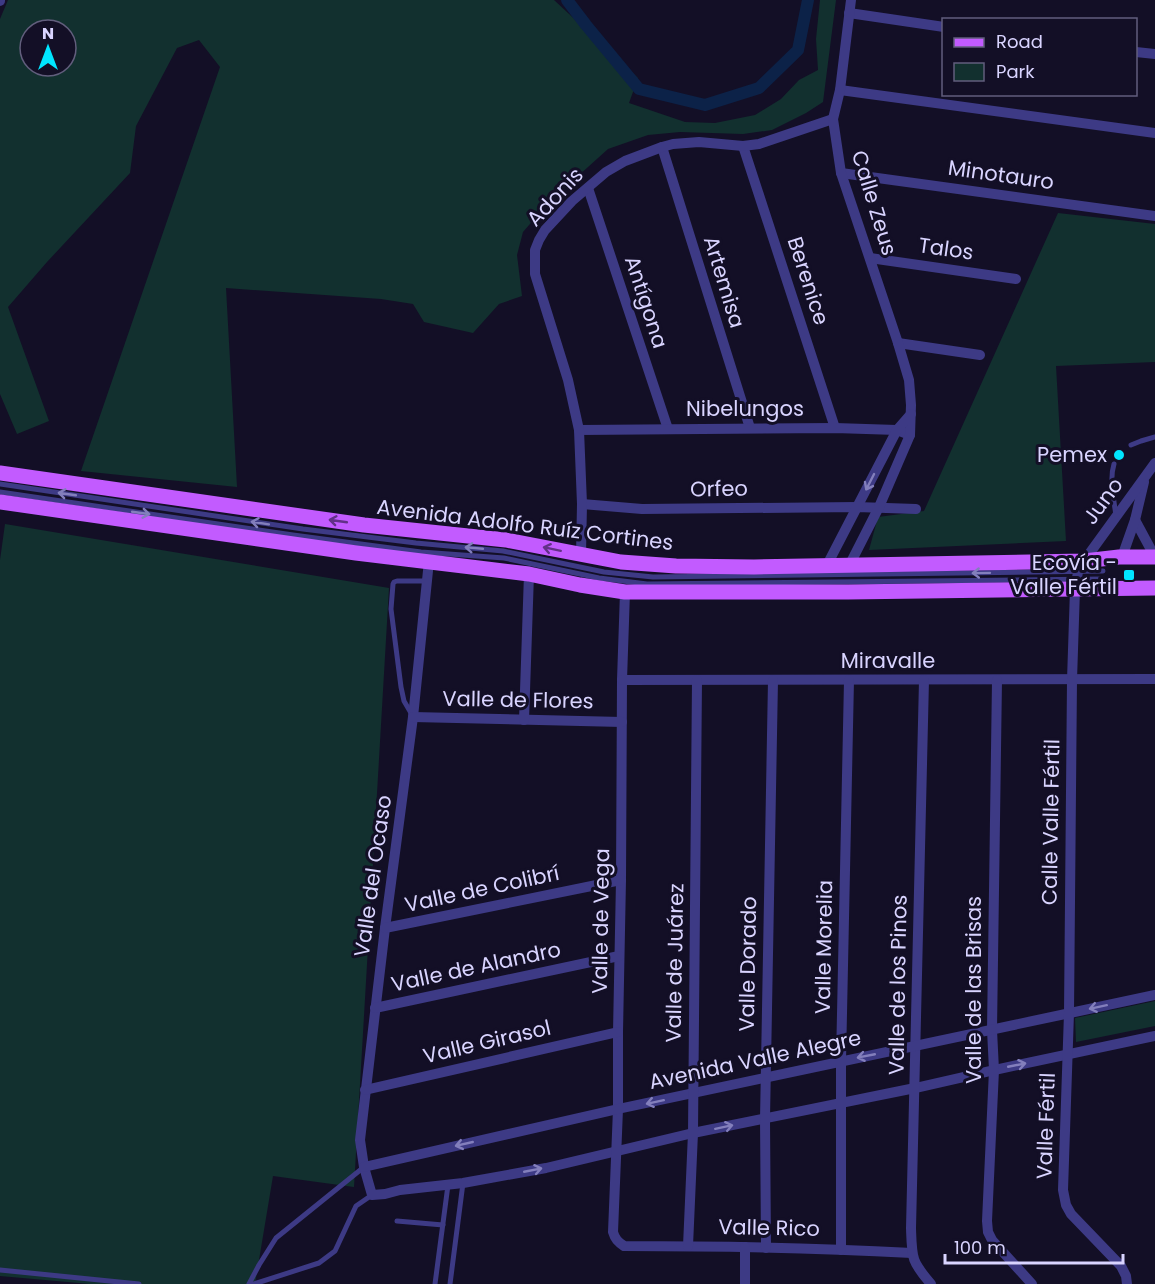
<svg xmlns="http://www.w3.org/2000/svg" width="1155" height="1284" viewBox="0 0 1155 1284" font-family="Poppins,sans-serif">
<style>
.green{fill:#12302f;fill-rule:evenodd}
.lines{fill:none;stroke-linecap:round;stroke-linejoin:round}
.canal{stroke:#0c2248;stroke-width:12}
.lane{stroke:#3d3a85;stroke-width:5}
.street{stroke:#3d3a85;stroke-width:10}
.primary{stroke:#c25bff;stroke-width:15}
.oneway{stroke:#837fbc}
.oneway2{stroke:#623188}
.poi-dot{fill:#00e5ff;stroke:#130f26;stroke-width:2}
.labels{text-anchor:middle;stroke-width:6;stroke-linejoin:round;paint-order:stroke}
.street-label{font-size:21px;fill:#d9d4ff;stroke:#130f26}
.poi-label{font-size:21px;fill:#d9d4ff;stroke:#130f26;text-anchor:end}
</style>
<rect width="100%" height="100%" fill="#130f26"/>
<g class="green">
<path d="M 8,0 L 554,0 L 638,78 L 629,103 L 685,122 L 715,123 L 755,115 L 781,99 L 799,80 L 818,70 L 816,39 L 820,0 L 836,0 L 823,102 L 806,113 L 772,130 L 743,134 L 680,132 L 648,135 L 608,149 L 548,203 L 523,232 L 517,255 L 522,296 L 499,304 L 473,333 L 424,322 L 413,304 L 381,299 L 226,288 L 237,487 L 81,471 L 220,67 L 199,40 L 177,48 L 136,126 L 130,173 L 47,262 L 8,307 L 49,421 L 17,434 L 0,394 L 0,19 ZM 30,30 L 66,30 L 66,66 L 30,66 Z"/>
<polygon points="1058,213 1155,224 1155,362 1056,366 1066,541 869,550 878,517 924,511"/>
<polygon points="5,524 389,588 354,1187 273,1176 255,1284 90,1284 0,1276 0,560"/>
<polygon points="1155,1001 1155,1026 1076,1042 1075,1018"/>
</g>
<g class="lines">
<polyline class="canal" points="567,0 586,25 639,89 705,105 759,88 798,50 808,0"/>
<g class="lane">
<polyline points="1131,445 1141,441 1155,437"/>
<path d="M 1114,464 C 1109,480 1114,499 1116,516"/>
<polyline points="0,484 303,529 416,543 503,551 604,572 653,577 1103,571"/>
<polyline points="0,492 293,535 421,552 504,558 599,578 647,584 1103,579"/>
<polyline points="411,713 404,701 401,687 391,609 393,584 394,582 397,581 427,581"/>
<polyline points="397,1221 443,1225"/>
<polyline points="0,1270 139,1284"/>
<polyline points="249,1284 259,1265 276,1238 364,1167"/>
<polyline points="254,1284 319,1263 335,1251 356,1206 372,1195"/>
<polyline points="435,1284 448,1185"/>
<polyline points="450,1284 463,1183"/>
</g>
<g class="street">
<polyline points="0,1 0,0"/>
<polyline points="849,13 944,27"/>
<polyline points="1136,52 1155,54"/>
<polyline points="840,90 1155,133"/>
<polyline points="743,146 835,428"/>
<polyline points="662,147 750,428"/>
<polyline points="841,173 1155,216"/>
<polyline points="588,188 668,429"/>
<polyline points="870,258 1016,279"/>
<polyline points="898,343 980,355"/>
<polyline points="579,430 835,428 897,430 910,435"/>
<polyline points="582,504 642,509 857,507 916,509"/>
<polyline points="1135,520 1155,557"/>
<polyline points="581,555 582,504 579,430 568,380 535,274 535,250 539,240 545,230 572,201 606,172 625,161 662,147 673,144 699,142 743,146 759,144 833,119"/>
<polyline points="1122,557 1135,520 1144,482"/>
<polyline points="429,561 413,717 385,928 360,1140 364,1167 372,1195 385,1194 400,1190 463,1183 546,1168 693,1133 915,1088 994,1070 1155,1036"/>
<polyline points="850,564 879,507 910,435 911,405 909,380 898,343 841,173 833,119 840,90 851,0"/>
<polyline points="827,565 897,430 911,414"/>
<path d="M 625,592 L 622,680 L 621,880 L 618,1032 L 618,1109 L 613,1232 C 615,1239 618,1242 624,1246 C 720,1246 816,1248 912,1253"/>
<polyline points="622,680 1155,679"/>
<path d="M 924,680 L 911,1228 C 912,1258 911,1261 931,1284"/>
<polyline points="997,680 992,1030 994,1070 987,1221 988,1232 992,1240 1032,1284"/>
<polyline points="413,717 622,722"/>
<polyline points="524,720 529,574"/>
<polyline points="385,928 621,880"/>
<polyline points="375,1008 619,956"/>
<polyline points="365,1090 618,1032"/>
<polyline points="364,1167 618,1109 1155,995"/>
<polyline points="688,1246 693,1133 697,680"/>
<polyline points="766,1248 765,1119 773,680"/>
<polyline points="841,1250 841,1061 849,680"/>
<polyline points="745,1284 745,1247"/>
<polyline points="1127,1284 1126,1276 1121,1266 1071,1214 1066,1205 1063,1190 1069,1013 1072,680 1075,589 1078,572 1084,561 1155,463"/>
</g>
<g class="primary">
<polyline points="0,473 364,525 506,540 621,562 676,566 754,567 1084,561 1119,557 1155,557"/>
<polyline points="0,502 356,553 529,574 580,585 625,592 848,592 1155,588"/>
</g>
</g>
<defs><path id="oneway-shaft" d="M-6 0H5M1.5-3L5.5 0L1.5 3" fill="none" stroke-width="1.6" stroke-linecap="round" stroke-linejoin="round" transform="scale(1.5)"/></defs>
<g class="oneway">
<use href="#oneway-shaft" transform="translate(870 482) rotate(117)"/>
<use href="#oneway-shaft" transform="translate(67 494) rotate(-172)"/>
<use href="#oneway-shaft" transform="translate(141 513) rotate(8)"/>
<use href="#oneway-shaft" transform="translate(260 523) rotate(-171)"/>
<use href="#oneway-shaft" transform="translate(474 548) rotate(-175)"/>
<use href="#oneway-shaft" transform="translate(981 573) rotate(179)"/>
<use href="#oneway-shaft" transform="translate(1098 1007) rotate(168)"/>
<use href="#oneway-shaft" transform="translate(866 1056) rotate(169)"/>
<use href="#oneway-shaft" transform="translate(1017 1065) rotate(-11)"/>
<use href="#oneway-shaft" transform="translate(655 1102) rotate(168)"/>
<use href="#oneway-shaft" transform="translate(724 1127) rotate(-12)"/>
<use href="#oneway-shaft" transform="translate(464 1144) rotate(167)"/>
<use href="#oneway-shaft" transform="translate(533 1170) rotate(-11)"/>
</g>
<g class="oneway2">
<use href="#oneway-shaft" transform="translate(338 521) rotate(-172)"/>
<use href="#oneway-shaft" transform="translate(552 549) rotate(-168)"/>
</g>
<g class="poi-dot">
<circle cx="1119" cy="455" r="6"/>
<rect x="1123" y="569" width="12" height="12" rx="3"/>
</g>
<g class="labels">
<g class="street-label">
<text transform="translate(1001 175) rotate(8)" y="7">Minotauro</text>
<text transform="translate(555 197) rotate(-47)" y="7">Adonis</text>
<text transform="translate(874 203) rotate(73)" y="7">Calle Zeus</text>
<text transform="translate(946 249) rotate(8)" y="7">Talos</text>
<text transform="translate(808 281) rotate(72)" y="7">Berenice</text>
<text transform="translate(724 282) rotate(73)" y="7">Artemisa</text>
<text transform="translate(646 302) rotate(72)" y="7">Antígona</text>
<text x="745" y="416">Nibelungos</text>
<text transform="translate(719 489) rotate(-1)" y="7">Orfeo</text>
<text transform="translate(1103 501) rotate(-54)" y="7">Juno</text>
<text transform="translate(525 525) rotate(7)" y="7">Avenida Adolfo Ruíz Cortines</text>
<text x="888" y="668">Miravalle</text>
<text transform="translate(518 700) rotate(1)" y="7">Valle de Flores</text>
<text transform="translate(1051 822) rotate(-89)" y="7">Calle Valle Fértil</text>
<text transform="translate(373 876) rotate(-82)" y="7">Valle del Ocaso</text>
<text transform="translate(482 889) rotate(-12)" y="7">Valle de Colibrí</text>
<text transform="translate(601 921) rotate(-89)" y="7">Valle de Vega</text>
<text transform="translate(824 947) rotate(-89)" y="7">Valle Morelia</text>
<text transform="translate(675 963) rotate(-89)" y="7">Valle de Juárez</text>
<text transform="translate(748 964) rotate(-89)" y="7">Valle Dorado</text>
<text transform="translate(476 967) rotate(-12)" y="7">Valle de Alandro</text>
<text transform="translate(898 985) rotate(-89)" y="7">Valle de los Pinos</text>
<text transform="translate(974 990) rotate(-90)" y="7">Valle de las Brisas</text>
<text transform="translate(487 1042) rotate(-13)" y="7">Valle Girasol</text>
<text transform="translate(755 1060) rotate(-12)" y="7">Avenida Valle Alegre</text>
<text transform="translate(1046 1126) rotate(-88)" y="7">Valle Fértil</text>
<text transform="translate(769 1228) rotate(1)" y="7">Valle Rico</text>
</g>
<g class="poi-label">
<text x="1107" y="462">Pemex</text>
<text x="1117" y="570">Ecovía -<tspan x="1117" dy="24">Valle Fértil</tspan></text>
</g>
</g>
<rect x="942" y="18" width="195" height="78" fill="#130f26" stroke="#625e7d" stroke-width="1.5"/>
<rect x="954" y="38" width="30" height="9" fill="#c25bff" stroke="#625e7d" stroke-width="1.5"/>
<text x="996" y="48" font-size="18" fill="#d9d4ff">Road</text>
<rect x="954" y="63" width="30" height="18" fill="#12302f" stroke="#625e7d" stroke-width="1.5"/>
<text x="996" y="78" font-size="18" fill="#d9d4ff">Park</text>
<g transform="translate(48 48)"><circle r="28" fill="#130f26" stroke="#625e7d" stroke-width="1.5"/>
<path d="M0-4.5L10 22L0 15L-10 22Z" fill="#00e5ff"/>
<text y="-9" font-size="16" font-weight="bold" text-anchor="middle" fill="#d9d4ff">N</text>
</g>
<path d="M945 1254v9h178v-9" fill="none" stroke="#d9d4ff" stroke-width="3"/>
<text x="954" y="1254" font-size="18" fill="#d9d4ff" stroke="#130f26" stroke-width="4.5" paint-order="stroke">100 m</text>
</svg>
